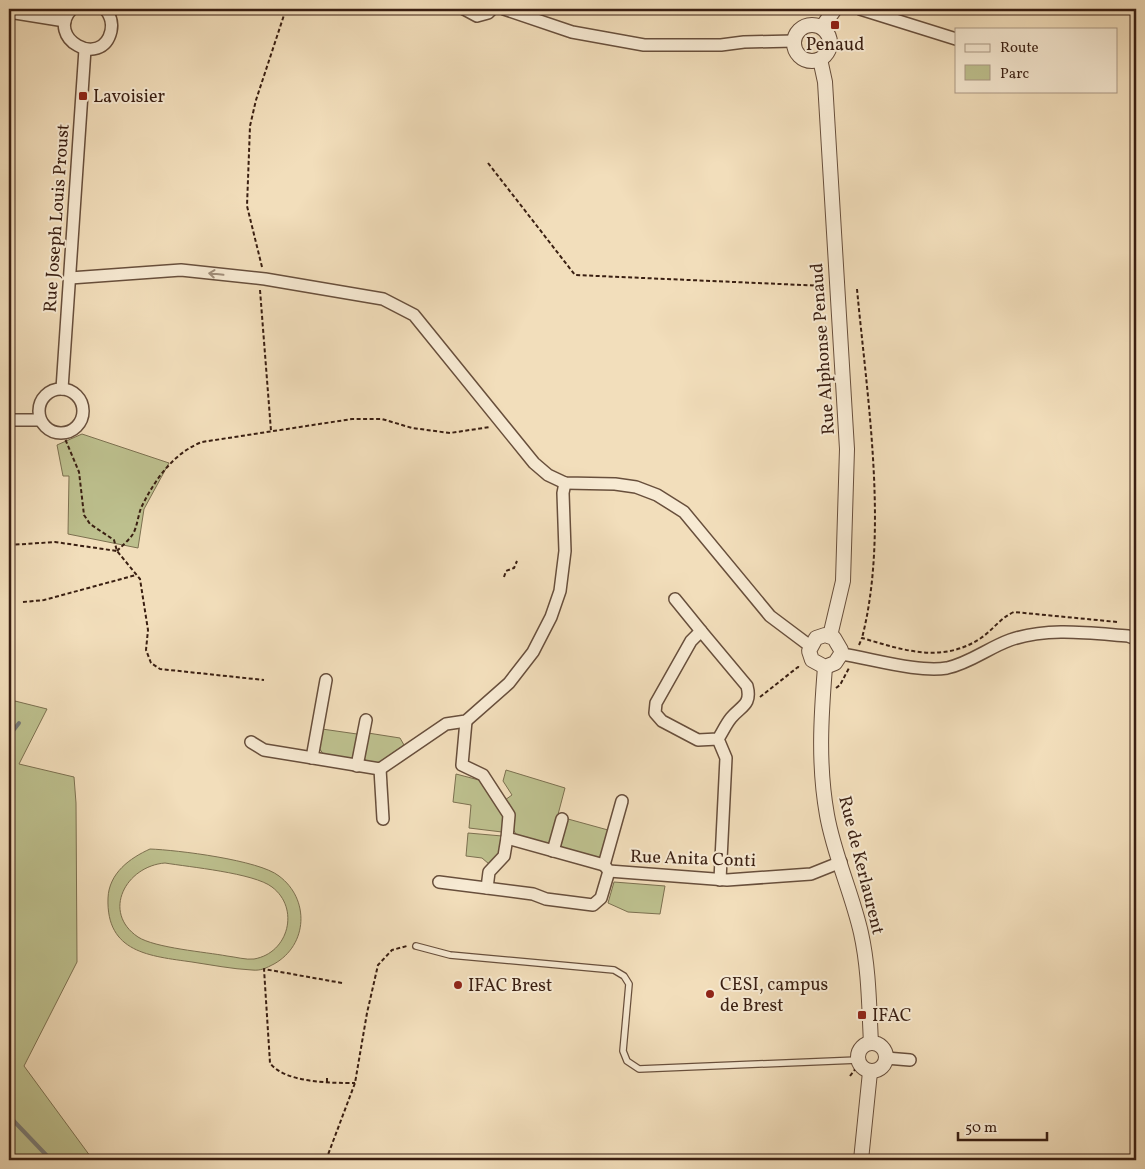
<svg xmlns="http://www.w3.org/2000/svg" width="1145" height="1169" viewBox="0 0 1145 1169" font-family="Vollkorn,serif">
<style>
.green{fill:#bdc08e;stroke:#7c7050;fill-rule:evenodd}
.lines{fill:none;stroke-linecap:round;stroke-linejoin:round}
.stream{stroke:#787b78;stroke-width:4}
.service-casing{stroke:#684f3c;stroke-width:8}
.minor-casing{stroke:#684f3c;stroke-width:14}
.tertiary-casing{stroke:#684f3c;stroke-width:16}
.path{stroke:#3a1f12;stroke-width:2;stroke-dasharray:4 2.5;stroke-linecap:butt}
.service{stroke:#f7ead3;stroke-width:5.5}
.minor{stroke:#f7ead3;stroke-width:11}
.tertiary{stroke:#f7ead3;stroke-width:14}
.oneway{stroke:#a28f7c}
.poi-dot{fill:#8f2418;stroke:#f7ead3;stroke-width:2}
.labels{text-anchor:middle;stroke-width:4;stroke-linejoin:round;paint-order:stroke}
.poi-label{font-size:18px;fill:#3a1f12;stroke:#f7ead3;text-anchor:start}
.street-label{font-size:18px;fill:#3a1f12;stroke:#f7ead3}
</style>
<rect width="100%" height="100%" fill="#f2debb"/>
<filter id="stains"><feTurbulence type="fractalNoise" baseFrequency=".004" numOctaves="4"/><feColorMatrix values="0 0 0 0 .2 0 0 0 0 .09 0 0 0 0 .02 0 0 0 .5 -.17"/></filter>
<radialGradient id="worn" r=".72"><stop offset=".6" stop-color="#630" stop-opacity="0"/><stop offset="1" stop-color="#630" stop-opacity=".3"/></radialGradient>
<g class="green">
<polygon points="82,434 169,463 144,509 138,548 68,534 69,476 63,476 57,445"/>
<polygon points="15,701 47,709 19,764 74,777 76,803 77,962 24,1066 93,1160 9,1160 9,712"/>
<polygon points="322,729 357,734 353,757 349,760 324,755 319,748"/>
<polygon points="368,733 400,738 404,745 377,764 367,762 364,758"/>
<path d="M 506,770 L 565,788 L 551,841 L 546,844 L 517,836 L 513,829 C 515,814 513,811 505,800 L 512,795 L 503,781 Z"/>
<polygon points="456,774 479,780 504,817 502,832 469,828 471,805 453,802"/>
<polygon points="568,819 608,830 601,856 597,858 563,848 560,844"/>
<polygon points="468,833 502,836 499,855 489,864 482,858 466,856"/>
<path d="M 150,849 C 177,850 259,860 279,876 C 310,899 308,945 274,964 C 266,968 261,971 252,970 C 232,969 212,965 192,962 C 150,956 106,953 108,898 C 109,873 130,858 150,849 ZM 165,863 C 189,867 254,873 272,887 C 300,908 289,953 254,959 C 246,960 236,957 227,956 C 206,952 155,948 138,937 C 101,912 126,866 165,863 Z"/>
<polygon points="614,882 665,886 660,914 628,912 608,903"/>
</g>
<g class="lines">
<g class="stream">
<polyline points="9,736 19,723"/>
<polyline points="9,1116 51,1160"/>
</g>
<g class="service-casing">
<polyline id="service" points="416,946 450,955 614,970 624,976 629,984 623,1051 627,1061 639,1069 858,1060"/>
</g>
<g class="minor-casing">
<g id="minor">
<path d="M 72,9 C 44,38 102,70 111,31 C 113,22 110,15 105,9"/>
<polyline points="464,9 477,16 488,13 492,9"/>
<polyline points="504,9 572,32 644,45 721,45 744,42 794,41"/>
<polyline points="860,9 956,39"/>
<polyline points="9,12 65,21"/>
<polyline points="70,278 181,270 265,279 383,299 414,315 534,463 548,475 565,483 615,484 636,487 657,495 684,512 770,616 810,646"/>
<circle cx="61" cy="411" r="22"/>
<polyline points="62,389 85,49"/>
<polyline points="9,420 40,420"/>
<polyline points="675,599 701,631"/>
<path d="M 841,650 L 841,654 C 870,658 918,673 947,668 C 970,663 988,648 1010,640 C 1048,627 1089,633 1128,636 L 1136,639"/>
<polyline points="466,721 462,765 483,775 509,815 507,838 604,865 609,871 727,880 811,874 841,862"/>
<path d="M 718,739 L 698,740 L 662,721 L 655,713 L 656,703 L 691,641 L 701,631 L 747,686 C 752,705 741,706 731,718 C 726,724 722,733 718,739 L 726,758 L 720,880"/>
<polyline points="251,742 264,750 380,769 446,724 466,721 509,683 533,652 551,617 560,591 565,551 563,493 565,483"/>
<polyline points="312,758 326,680"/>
<polyline points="357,766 366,720"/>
<polyline points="380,769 383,819"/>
<polyline points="553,851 562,819"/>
<polyline points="604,865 622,801"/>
<polyline points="439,882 533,894 546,899 593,905 601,898 609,871"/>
<polyline points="487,888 489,872 504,856 507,838"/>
<polyline points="886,1058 910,1060"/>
</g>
</g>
<g class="tertiary-casing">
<g id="tertiary">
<circle cx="812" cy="43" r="18"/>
<polyline points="822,27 835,9"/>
<polyline points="820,59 825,82 847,449 843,581 830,636"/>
<polyline points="841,654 835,663 825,667 812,660 809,651 816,638 825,635 834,638 841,650"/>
<path d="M 825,667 C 821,717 818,765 827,815 C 834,855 852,893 861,933 C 869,969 869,1006 871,1043"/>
<circle cx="872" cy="1057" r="14"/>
<polyline points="861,1160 870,1072"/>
</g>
</g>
<g class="path">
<polyline points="488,163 575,275 825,286"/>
<polyline points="262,267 247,206 250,126 256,100 286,9"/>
<path d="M 857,289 C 867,397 889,533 862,638"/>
<polyline points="260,290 271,431"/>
<polyline points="63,434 79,472 84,515 90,524 114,540 117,551 140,579 148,630 146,650 151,663 160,669 264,680"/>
<polyline points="9,545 55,542 117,551"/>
<path d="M 117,551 C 122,546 129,540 133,534 C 137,527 138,516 141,508 C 154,481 173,453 202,442 L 352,419 L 382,419 L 412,428 L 450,433 L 490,427"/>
<polyline points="504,577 506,571 514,568 517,561"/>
<polyline points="23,602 44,600 136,575"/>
<path d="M 859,645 L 862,638 C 903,650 942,664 981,638 C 993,630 1000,618 1014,612 L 1117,622"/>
<polyline points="836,688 840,685 849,668"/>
<polyline points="760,697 798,667 801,668"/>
<path d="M 342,983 L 264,969 L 270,1063 C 285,1083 331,1083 355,1083"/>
<polyline points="850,1076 856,1068"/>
<polyline points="327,1078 327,1083"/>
<polyline points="326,1160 355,1083 367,1013 378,965 392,950 407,946"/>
</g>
<use href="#service" class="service"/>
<use href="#minor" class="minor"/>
<use href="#tertiary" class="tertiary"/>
</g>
<defs><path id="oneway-shaft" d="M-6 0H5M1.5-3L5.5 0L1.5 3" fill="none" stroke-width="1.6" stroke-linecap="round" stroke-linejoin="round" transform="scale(1.25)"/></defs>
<use class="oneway" href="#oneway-shaft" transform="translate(216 274) rotate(-174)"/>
<g class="poi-dot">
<rect x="830" y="20" width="10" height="10" rx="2.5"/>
<rect x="78" y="91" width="10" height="10" rx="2.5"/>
<circle cx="458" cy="985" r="5"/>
<circle cx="710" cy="994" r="5"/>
<rect x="857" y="1010" width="10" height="10" rx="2.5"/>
</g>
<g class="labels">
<g class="poi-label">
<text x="835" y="50" text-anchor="middle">Penaud</text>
<text x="93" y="102">Lavoisier</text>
<text x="720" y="990">CESI, campus<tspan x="720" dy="21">de Brest</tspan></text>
<text x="468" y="991">IFAC Brest</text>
<text x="872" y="1021">IFAC</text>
</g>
<g class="street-label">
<text transform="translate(56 218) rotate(-86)" y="6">Rue Joseph Louis Proust</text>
<text transform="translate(822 349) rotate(-94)" y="6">Rue Alphonse Penaud</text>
<text transform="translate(693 858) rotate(2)" y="6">Rue Anita Conti</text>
<text transform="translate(862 865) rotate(76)" y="6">Rue de Kerlaurent</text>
</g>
</g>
<rect width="1145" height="1169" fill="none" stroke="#f2debb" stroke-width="30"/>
<rect x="10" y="10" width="1125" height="1149" fill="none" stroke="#3a1f12" stroke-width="2.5"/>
<rect x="15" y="15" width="1115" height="1139" fill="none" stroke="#3a1f12"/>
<rect x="955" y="28" width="162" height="65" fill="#f7ead3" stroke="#ab9986"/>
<rect x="965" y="44" width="25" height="8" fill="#f7ead3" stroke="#ab9986"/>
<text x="1000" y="52" font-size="15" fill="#3a1f12">Route</text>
<rect x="965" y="65" width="25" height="15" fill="#bdc08e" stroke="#ab9986"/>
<text x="1000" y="78" font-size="15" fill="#3a1f12">Parc</text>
<path d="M958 1132v8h89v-8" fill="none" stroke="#3a1f12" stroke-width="2.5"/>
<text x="965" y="1132" font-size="15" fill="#3a1f12" stroke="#f7ead3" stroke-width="4" paint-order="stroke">50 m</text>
<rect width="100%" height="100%" filter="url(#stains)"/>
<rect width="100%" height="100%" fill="url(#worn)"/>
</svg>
